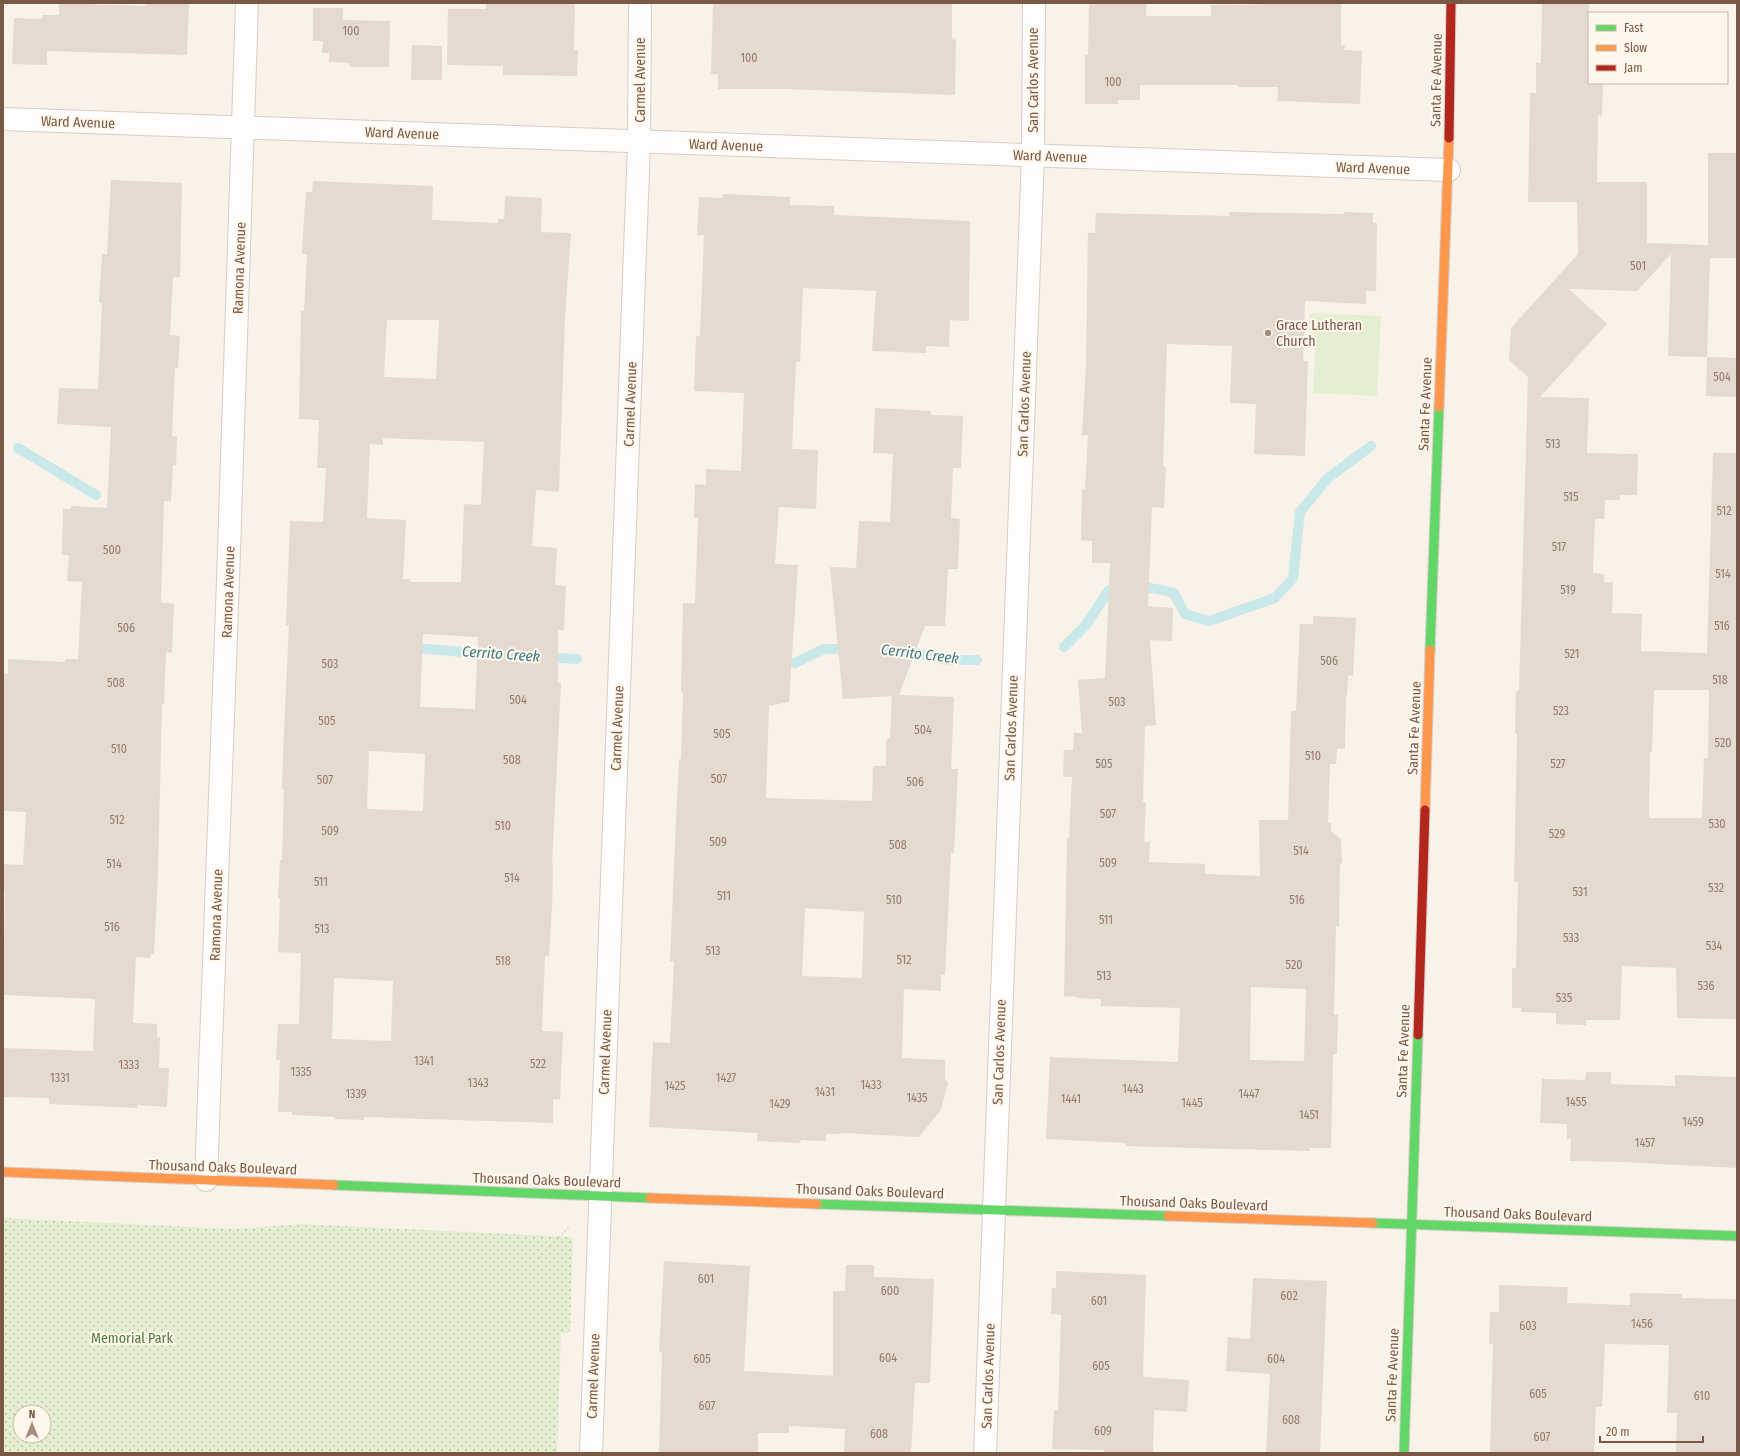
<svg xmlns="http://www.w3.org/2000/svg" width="1740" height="1456" viewBox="0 0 1740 1456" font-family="'Fira Sans Condensed',sans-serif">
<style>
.grass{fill:#e4efd2}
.park{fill:url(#park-dots);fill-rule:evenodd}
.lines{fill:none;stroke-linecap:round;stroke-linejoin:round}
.stream{stroke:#c9e8ea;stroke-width:10}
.building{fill:#e5dad0;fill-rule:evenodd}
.street-casing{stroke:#d6cec6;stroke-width:24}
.fast-casing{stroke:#d7cec6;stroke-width:11}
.slow-casing{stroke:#d7cec6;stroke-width:11}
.jam-casing{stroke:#d7cec6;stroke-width:11}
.path{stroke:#dbd2cb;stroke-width:2.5;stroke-dasharray:1 3;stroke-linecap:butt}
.street{stroke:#fefdfc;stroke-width:22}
.fast{stroke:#63d668;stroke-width:9}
.slow{stroke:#ff974d;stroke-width:9}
.jam{stroke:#b3261e;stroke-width:9}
.poi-dot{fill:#a58e7f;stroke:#fff7eb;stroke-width:1.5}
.labels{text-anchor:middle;stroke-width:4;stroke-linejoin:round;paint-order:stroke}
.number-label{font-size:12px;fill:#967a6b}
.street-label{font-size:14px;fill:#795846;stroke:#fff7eb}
.poi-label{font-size:14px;fill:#795846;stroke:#fff7eb;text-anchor:start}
.park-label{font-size:14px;fill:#4d7a3b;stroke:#fff7eb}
.water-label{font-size:15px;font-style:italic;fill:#3b7b87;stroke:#fff7eb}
</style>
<defs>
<pattern id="park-dots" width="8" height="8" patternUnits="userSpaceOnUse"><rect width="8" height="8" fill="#e4efd2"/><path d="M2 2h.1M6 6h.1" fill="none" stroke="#bec4ac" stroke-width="1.8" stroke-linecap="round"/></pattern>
</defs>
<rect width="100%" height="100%" fill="#f8f2e9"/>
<polygon class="grass" points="1310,313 1381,316 1377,396 1313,393 1316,334 1309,333"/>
<path class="park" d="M 3,1218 L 235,1229 L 299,1224 L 573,1237 L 570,1333 L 561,1333 L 557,1453 L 3,1453 ZM 20,1412 L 44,1412 L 44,1436 L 20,1436 Z"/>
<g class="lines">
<g class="stream">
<polyline points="18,448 96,495"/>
<path d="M 1064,647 L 1086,625 L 1109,590 C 1135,586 1148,586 1174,593 L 1185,614 L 1209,621 L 1275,598 L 1293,578 L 1300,512 L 1328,478 L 1371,446"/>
<polyline points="425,649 491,654"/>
<polyline points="902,650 948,660 977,660"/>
<polyline points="545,657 577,659"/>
<polyline points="795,663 824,649 852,649"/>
</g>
</g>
<g class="building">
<polygon points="59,3 145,6 145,3 189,3 187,55 47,51 47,65 12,64 14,18 42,19 42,15 59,15"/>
<polygon points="486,3 575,3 574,50 578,50 577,76 503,75 503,66 502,66 447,65 448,9 486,9"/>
<polygon points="713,3 952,3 952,39 956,40 955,95 783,89 718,89 718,74 711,74"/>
<polygon points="1089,3 1147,3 1146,16 1211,16 1211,5 1341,3 1341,45 1345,45 1344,50 1362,51 1360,104 1277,101 1278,87 1238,87 1238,85 1140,85 1140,100 1118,100 1118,104 1085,104 1085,55 1088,55"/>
<path d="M 1542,3 L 1589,3 L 1589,83 L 1603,83 L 1602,116 L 1598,115 L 1597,182 L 1647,182 L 1647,243 L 1708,245 L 1708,153 L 1737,153 L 1737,258 L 1710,258 L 1707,357 L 1668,356 L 1671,254 L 1637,291 L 1569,289 L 1607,324 L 1540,397 L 1589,398 L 1587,453 L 1638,454 L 1637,495 L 1620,495 L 1620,500 L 1605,500 L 1604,519 L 1595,519 L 1593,573 L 1604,574 L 1604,582 L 1613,582 L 1612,613 L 1642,614 L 1641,651 L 1707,653 L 1713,453 L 1737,453 L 1737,1019 L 1677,1018 L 1676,968 L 1622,966 L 1620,1020 L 1586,1020 L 1586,1025 L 1556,1024 L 1556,1013 L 1521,1012 L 1521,1008 L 1512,1008 L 1512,968 L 1516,968 L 1518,882 L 1514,882 L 1517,734 L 1515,734 L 1516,691 L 1519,691 L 1528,377 L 1509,360 L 1511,328 L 1578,254 L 1577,202 L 1528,202 L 1530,93 L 1536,93 L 1536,63 L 1541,63 ZM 1654,690 L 1709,690 L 1708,758 L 1704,758 L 1702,818 L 1649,818 L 1650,752 L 1652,752 Z"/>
<polygon points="313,8 343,8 343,20 390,21 389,67 350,67 350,63 329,62 329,53 322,53 323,41 313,41"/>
<polygon points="412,45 442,46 442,80 411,80"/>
<polygon points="111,180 182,183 180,277 173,277 170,335 180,336 178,368 175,368 172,436 177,437 176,465 173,465 171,501 164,501 161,602 174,604 172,653 166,652 164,704 162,704 158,874 154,954 151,954 150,958 136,957 133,1023 157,1024 157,1037 160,1037 159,1068 169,1068 167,1107 137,1105 137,1108 49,1104 49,1098 3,1097 3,1048 93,1051 95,999 3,995 5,891 3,891 3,864 23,865 26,812 3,811 3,674 8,674 8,659 65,662 65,659 78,659 82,582 67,581 69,555 62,555 63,509 71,509 71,506 107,508 111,427 57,424 59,388 98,389 102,303 99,303 102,254 107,254"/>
<path d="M 313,181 L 433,186 L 432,220 L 498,223 L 498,219 L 504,219 L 505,196 L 542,198 L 541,232 L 571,233 L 565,317 L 559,492 L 536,490 L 532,546 L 557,548 L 555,585 L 566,586 L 564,630 L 558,630 L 558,683 L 561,683 L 552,865 L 553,865 L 552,907 L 549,956 L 545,956 L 542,1031 L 563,1032 L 560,1099 L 553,1099 L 553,1123 L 364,1117 L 364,1120 L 335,1119 L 335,1117 L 292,1115 L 292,1112 L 278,1112 L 280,1060 L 276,1060 L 278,1024 L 299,1024 L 301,953 L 278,952 L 280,899 L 278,898 L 280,860 L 282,860 L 284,789 L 282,789 L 283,753 L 289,625 L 286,625 L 290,521 L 323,522 L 326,468 L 317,468 L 319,420 L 299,419 L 301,311 L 304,311 L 307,254 L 302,254 L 303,232 L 306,192 L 312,192 ZM 387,320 L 439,320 L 436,379 L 384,377 ZM 383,438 L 484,442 L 481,505 L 464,504 L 461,582 L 410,582 L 410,579 L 403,579 L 406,520 L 367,518 L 370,444 L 383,445 ZM 423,634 L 478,637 L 475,709 L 420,707 ZM 369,751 L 425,754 L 423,811 L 367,809 ZM 334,978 L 393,981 L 391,1041 L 332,1039 Z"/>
<path d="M 723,194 L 790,197 L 790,205 L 834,206 L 834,215 L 970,221 L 969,321 L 950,320 L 949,347 L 926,346 L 926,353 L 872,351 L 876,291 L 803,288 L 800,362 L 796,362 L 792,449 L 818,450 L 816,509 L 779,507 L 775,564 L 798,565 L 789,702 L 769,706 L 766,798 L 872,801 L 873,766 L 886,766 L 886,741 L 890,737 L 892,696 L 843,699 L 830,567 L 856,568 L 859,521 L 890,522 L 893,454 L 873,453 L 875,408 L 931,411 L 931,415 L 963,416 L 961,468 L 953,468 L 951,518 L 960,519 L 958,569 L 948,569 L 945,626 L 925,626 L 899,695 L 954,697 L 951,769 L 958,769 L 954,853 L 951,853 L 950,874 L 945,975 L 941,975 L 941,991 L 904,989 L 902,1058 L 945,1060 L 945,1080 L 948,1082 L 941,1110 L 919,1137 L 841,1133 L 841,1134 L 826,1134 L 826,1141 L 801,1140 L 800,1143 L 757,1141 L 757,1133 L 649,1127 L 653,1042 L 670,1043 L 674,961 L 670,961 L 675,842 L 679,759 L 681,759 L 683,693 L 681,692 L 683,603 L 695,603 L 698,518 L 694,518 L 695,484 L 706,485 L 706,469 L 741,471 L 744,393 L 694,391 L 696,336 L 700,336 L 704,235 L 697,235 L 699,197 L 723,198 ZM 805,908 L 864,912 L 862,978 L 802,976 Z"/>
<path d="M 1229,212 L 1344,214 L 1344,212 L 1373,213 L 1373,223 L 1377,223 L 1376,291 L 1366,291 L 1366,304 L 1305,301 L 1303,361 L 1308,361 L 1305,456 L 1254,454 L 1256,404 L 1230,403 L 1232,346 L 1167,344 L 1163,467 L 1166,467 L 1164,508 L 1152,507 L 1148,606 L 1173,608 L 1172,641 L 1150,640 L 1156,725 L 1145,726 L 1143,802 L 1146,803 L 1144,842 L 1150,842 L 1149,862 L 1205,864 L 1205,874 L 1260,876 L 1259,820 L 1288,820 L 1291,711 L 1296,711 L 1300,624 L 1313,624 L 1313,616 L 1356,618 L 1353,676 L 1348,675 L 1347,695 L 1346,695 L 1345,749 L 1337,749 L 1336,764 L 1330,764 L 1328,823 L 1331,823 L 1331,831 L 1341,839 L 1342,863 L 1340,863 L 1339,926 L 1336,926 L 1334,1015 L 1338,1015 L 1337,1054 L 1333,1054 L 1331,1148 L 1310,1148 L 1310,1151 L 1227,1149 L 1126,1146 L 1126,1143 L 1046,1139 L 1050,1057 L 1178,1062 L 1180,1008 L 1101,1006 L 1101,999 L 1077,998 L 1077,997 L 1064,996 L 1067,838 L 1069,838 L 1072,777 L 1063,777 L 1064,750 L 1073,750 L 1074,733 L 1082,733 L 1078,680 L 1105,678 L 1110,563 L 1092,563 L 1092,541 L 1081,540 L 1082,489 L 1085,489 L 1088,435 L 1082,435 L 1086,365 L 1088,233 L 1095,233 L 1096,213 L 1229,216 ZM 1251,987 L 1306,989 L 1304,1061 L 1250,1060 Z"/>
<polygon points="1707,357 1737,358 1737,397 1706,396"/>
<polygon points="1586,1072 1611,1072 1611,1084 1675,1086 1675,1075 1737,1077 1737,1168 1622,1162 1570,1161 1571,1139 1567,1139 1567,1124 1540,1123 1542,1079 1585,1080"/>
<polygon points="664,1261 750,1266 744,1371 833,1376 833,1291 845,1291 846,1265 874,1265 874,1277 934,1279 930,1383 915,1383 911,1453 844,1453 845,1429 789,1426 789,1433 758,1433 758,1453 659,1453 662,1353 659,1352"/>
<polygon points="1056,1271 1146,1275 1143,1377 1189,1380 1187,1412 1154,1410 1153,1452 1104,1453 1104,1450 1052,1449 1054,1410 1058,1410 1061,1315 1051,1314 1052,1288 1056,1288"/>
<polygon points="1253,1278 1327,1281 1320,1453 1266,1453 1270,1374 1226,1371 1228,1337 1250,1339"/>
<polygon points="1499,1285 1568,1287 1567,1303 1630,1305 1630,1293 1682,1294 1681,1298 1737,1299 1737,1453 1676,1453 1677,1413 1667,1413 1669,1345 1605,1344 1602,1407 1596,1407 1594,1453 1490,1453 1493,1344 1489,1344 1490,1312 1499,1312"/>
</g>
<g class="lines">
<g class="street-casing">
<g id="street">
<polyline points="3,119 1449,170"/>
<polyline points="206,1180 228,580 247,3"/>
<polyline points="591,1453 639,142 640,3"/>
<polyline points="985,1453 1033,155 1034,3"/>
</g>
</g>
<g class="fast-casing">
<g id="fast">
<polyline points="1430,650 1439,407"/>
<polyline points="334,1185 650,1198"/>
<polyline points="817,1204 1168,1216"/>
<polyline points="1373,1223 1737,1236"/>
<polyline points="1404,1453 1418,1035"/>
</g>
</g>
<g class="slow-casing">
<g id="slow">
<polyline points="1439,407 1449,138"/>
<polyline points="1425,810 1430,650"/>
<polyline points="3,1172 334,1185"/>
<polyline points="650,1198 817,1204"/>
<polyline points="1168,1216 1373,1223"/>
</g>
</g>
<g class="jam-casing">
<g id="jam">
<polyline points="1449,138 1451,3"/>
<polyline points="1418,1035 1425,810"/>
</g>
</g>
<polyline class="path" points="540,1257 569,1227"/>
<use href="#street" class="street"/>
<use href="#fast" class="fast"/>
<use href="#slow" class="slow"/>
<use href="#jam" class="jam"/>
</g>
<circle class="poi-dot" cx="1268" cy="333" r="4"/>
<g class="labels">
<g class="number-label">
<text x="351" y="35">100</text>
<text x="749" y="62">100</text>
<text x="1113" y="86">100</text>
<text x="1638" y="270">501</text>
<text x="1722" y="381">504</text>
<text x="1553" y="448">513</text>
<text x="1571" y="501">515</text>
<text x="1724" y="515">512</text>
<text x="1559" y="551">517</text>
<text x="112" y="554">500</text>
<text x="1723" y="578">514</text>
<text x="1568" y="594">519</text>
<text x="1722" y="630">516</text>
<text x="126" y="632">506</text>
<text x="1572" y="658">521</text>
<text x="1329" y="665">506</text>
<text x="330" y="668">503</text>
<text x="1720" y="684">518</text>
<text x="116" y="687">508</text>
<text x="518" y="704">504</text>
<text x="1117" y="706">503</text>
<text x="1561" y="715">523</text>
<text x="327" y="725">505</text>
<text x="923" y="734">504</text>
<text x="722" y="738">505</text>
<text x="1723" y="747">520</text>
<text x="119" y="753">510</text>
<text x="1313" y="760">510</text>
<text x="512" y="764">508</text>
<text x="1104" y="768">505</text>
<text x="1558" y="768">527</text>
<text x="719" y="783">507</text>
<text x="325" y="784">507</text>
<text x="915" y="786">506</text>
<text x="1108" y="818">507</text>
<text x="117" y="824">512</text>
<text x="1717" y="828">530</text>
<text x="503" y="830">510</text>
<text x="330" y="835">509</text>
<text x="1557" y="838">529</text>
<text x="718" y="846">509</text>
<text x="898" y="849">508</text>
<text x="1301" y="855">514</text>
<text x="1108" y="867">509</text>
<text x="114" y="868">514</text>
<text x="512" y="882">514</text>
<text x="321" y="886">511</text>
<text x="1716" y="892">532</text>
<text x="1580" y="896">531</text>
<text x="724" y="900">511</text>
<text x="894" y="904">510</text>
<text x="1297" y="904">516</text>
<text x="1106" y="924">511</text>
<text x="112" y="931">516</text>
<text x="322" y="933">513</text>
<text x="1571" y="942">533</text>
<text x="1714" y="950">534</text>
<text x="713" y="955">513</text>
<text x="904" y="964">512</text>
<text x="503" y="965">518</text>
<text x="1294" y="969">520</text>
<text x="1104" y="980">513</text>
<text x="1706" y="990">536</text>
<text x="1564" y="1002">535</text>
<text x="424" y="1065">1341</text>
<text x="538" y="1068">522</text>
<text x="129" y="1069">1333</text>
<text x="301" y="1076">1335</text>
<text x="60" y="1082">1331</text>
<text x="726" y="1082">1427</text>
<text x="478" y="1087">1343</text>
<text x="871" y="1089">1433</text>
<text x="675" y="1090">1425</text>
<text x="1133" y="1093">1443</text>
<text x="825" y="1096">1431</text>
<text x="356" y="1098">1339</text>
<text x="1249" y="1098">1447</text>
<text x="917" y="1102">1435</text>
<text x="1071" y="1103">1441</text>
<text x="1576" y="1106">1455</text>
<text x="1192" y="1107">1445</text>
<text x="780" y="1108">1429</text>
<text x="1309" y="1119">1451</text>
<text x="1693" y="1126">1459</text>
<text x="1645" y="1147">1457</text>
<text x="706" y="1283">601</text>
<text x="890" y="1295">600</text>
<text x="1289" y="1300">602</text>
<text x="1099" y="1305">601</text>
<text x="1642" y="1328">1456</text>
<text x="1528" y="1330">603</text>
<text x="888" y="1362">604</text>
<text x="702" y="1363">605</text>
<text x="1276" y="1363">604</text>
<text x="1101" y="1370">605</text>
<text x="1538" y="1398">605</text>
<text x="1702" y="1400">610</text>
<text x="707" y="1410">607</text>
<text x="1291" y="1424">608</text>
<text x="1103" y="1435">609</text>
<text x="879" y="1438">608</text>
<text x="1542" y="1441">607</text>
</g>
<g class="street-label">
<text transform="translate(640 80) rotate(-90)" y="5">Carmel Avenue</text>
<text transform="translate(1033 80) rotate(-90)" y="5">San Carlos Avenue</text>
<text transform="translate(1436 80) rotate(-89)" y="5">Santa Fe Avenue</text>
<text transform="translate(78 122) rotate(2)" y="5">Ward Avenue</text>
<text transform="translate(402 133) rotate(2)" y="5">Ward Avenue</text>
<text transform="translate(726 145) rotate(2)" y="5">Ward Avenue</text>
<text transform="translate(1050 156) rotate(2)" y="5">Ward Avenue</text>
<text transform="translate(1373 168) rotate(2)" y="5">Ward Avenue</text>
<text transform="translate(239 268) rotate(-88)" y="5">Ramona Avenue</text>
<text transform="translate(630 404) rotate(-88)" y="5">Carmel Avenue</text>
<text transform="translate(1024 404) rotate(-88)" y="5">San Carlos Avenue</text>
<text transform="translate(1425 404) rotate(-88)" y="5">Santa Fe Avenue</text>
<text transform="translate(228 592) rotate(-88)" y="5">Ramona Avenue</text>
<text transform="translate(617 728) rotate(-88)" y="5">Carmel Avenue</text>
<text transform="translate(1011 728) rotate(-88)" y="5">San Carlos Avenue</text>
<text transform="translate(1414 728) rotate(-88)" y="5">Santa Fe Avenue</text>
<text transform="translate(216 915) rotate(-88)" y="5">Ramona Avenue</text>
<text transform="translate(1403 1051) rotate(-88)" y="5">Santa Fe Avenue</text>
<text transform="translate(605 1052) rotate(-88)" y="5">Carmel Avenue</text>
<text transform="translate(999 1052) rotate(-88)" y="5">San Carlos Avenue</text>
<text transform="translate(223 1167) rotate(2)" y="5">Thousand Oaks Boulevard</text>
<text transform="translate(547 1180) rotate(2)" y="5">Thousand Oaks Boulevard</text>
<text transform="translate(870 1191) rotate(2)" y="5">Thousand Oaks Boulevard</text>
<text transform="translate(1194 1203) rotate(2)" y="5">Thousand Oaks Boulevard</text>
<text transform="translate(1518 1214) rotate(2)" y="5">Thousand Oaks Boulevard</text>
<text transform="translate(1392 1375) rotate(-88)" y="5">Santa Fe Avenue</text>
<text transform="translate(593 1376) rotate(-88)" y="5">Carmel Avenue</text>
<text transform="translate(988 1376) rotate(-88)" y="5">San Carlos Avenue</text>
</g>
<g class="poi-label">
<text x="1276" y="330">Grace Lutheran<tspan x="1276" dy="16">Church</tspan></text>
</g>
<g class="park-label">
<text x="132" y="1343">Memorial Park</text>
</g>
<g class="water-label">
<text transform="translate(501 654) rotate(4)" y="5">Cerrito Creek</text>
<text transform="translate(920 654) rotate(7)" y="5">Cerrito Creek</text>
</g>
</g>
<rect width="1740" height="1456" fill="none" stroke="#795846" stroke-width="8"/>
<rect x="1588" y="12" width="140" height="72" fill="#fff7eb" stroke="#c9b7a9"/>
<rect x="1596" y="25" width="20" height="6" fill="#63d668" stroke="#c9b7a9"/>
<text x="1624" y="32" font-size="12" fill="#795846">Fast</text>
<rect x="1596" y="45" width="20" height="6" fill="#ff974d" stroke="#c9b7a9"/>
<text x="1624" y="52" font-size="12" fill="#795846">Slow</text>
<rect x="1596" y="65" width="20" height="6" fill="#b3261e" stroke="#c9b7a9"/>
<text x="1624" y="72" font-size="12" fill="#795846">Jam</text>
<g transform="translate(32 1424)"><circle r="19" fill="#fff7eb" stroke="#c9b7a9"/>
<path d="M0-3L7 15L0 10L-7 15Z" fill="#a58e7f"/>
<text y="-6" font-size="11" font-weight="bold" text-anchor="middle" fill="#795846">N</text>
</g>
<path d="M1600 1436v6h103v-6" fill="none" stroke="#795846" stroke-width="2"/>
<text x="1606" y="1436" font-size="12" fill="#795846" stroke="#fff7eb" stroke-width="3" paint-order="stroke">20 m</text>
</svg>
